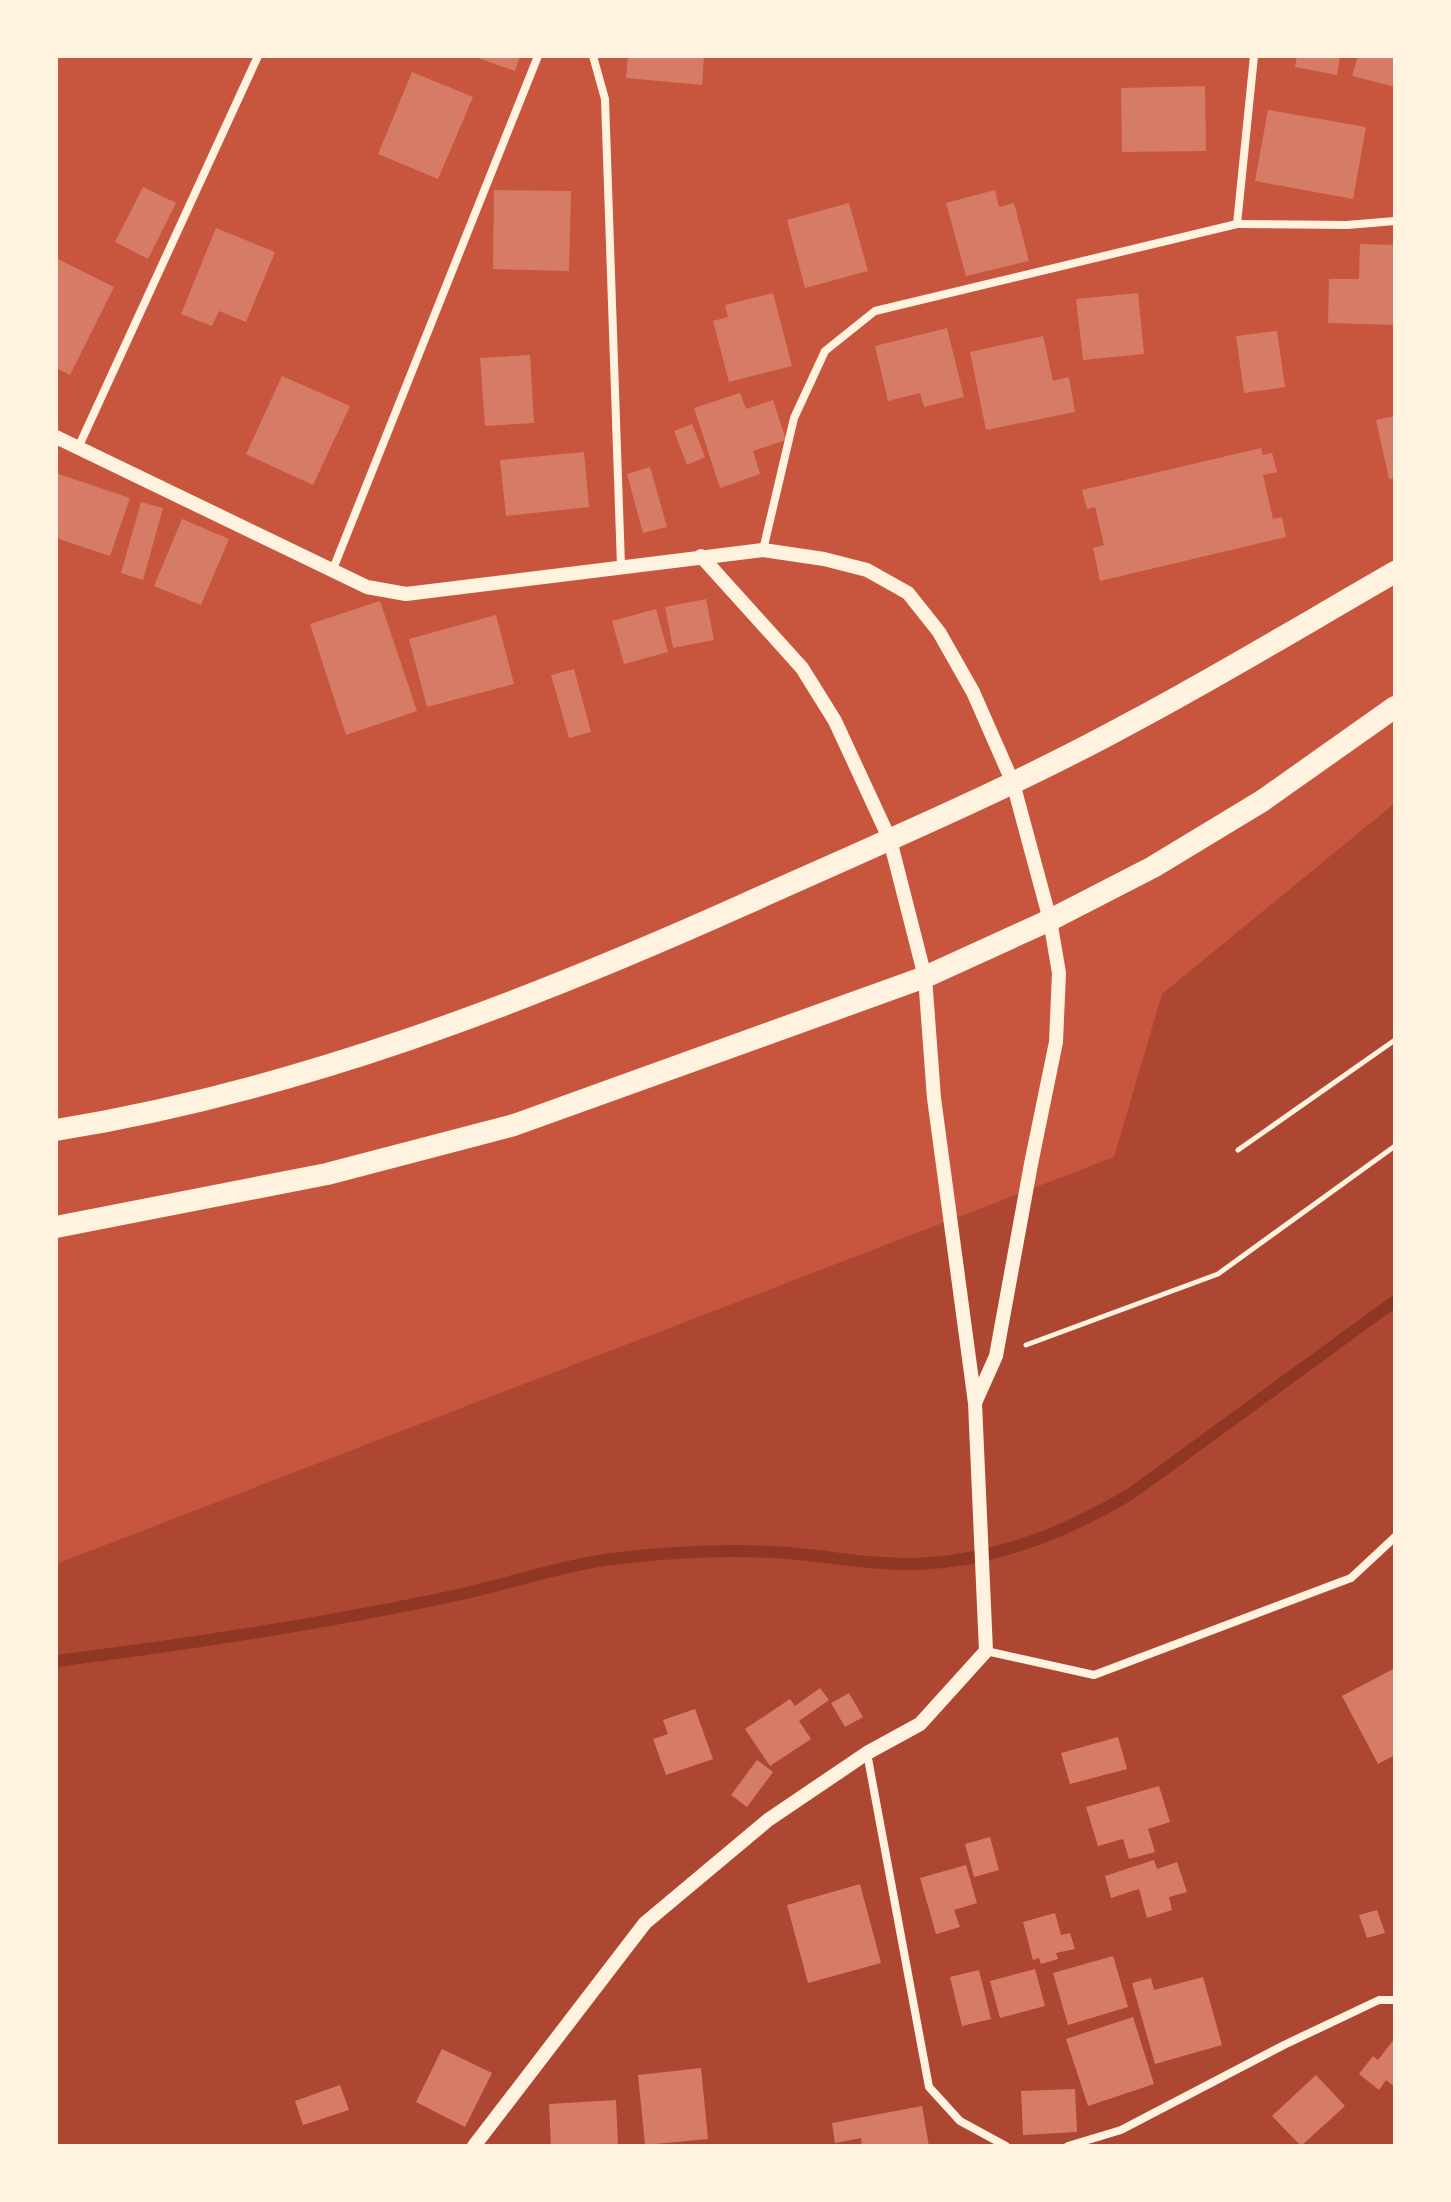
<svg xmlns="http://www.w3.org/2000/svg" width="1451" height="2202" viewBox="0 0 1451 2202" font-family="Cabin,sans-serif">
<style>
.green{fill:#ae4732}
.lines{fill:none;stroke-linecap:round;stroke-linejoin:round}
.stream{stroke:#8f3625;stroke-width:12}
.building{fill:#d67c66}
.path{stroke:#fff3e0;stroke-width:5}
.minor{stroke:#fff3e0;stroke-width:8}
.tertiary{stroke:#fff3e0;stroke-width:14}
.trunk{stroke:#fff3e0;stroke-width:22}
</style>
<rect width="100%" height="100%" fill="#c8553d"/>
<polygon class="green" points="1395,803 1395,2146 56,2146 56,1564 1114,1157 1162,994"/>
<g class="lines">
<path class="stream" d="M 56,1661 C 192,1644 328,1623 462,1594 C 515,1582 566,1564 621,1558 C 683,1551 746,1548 808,1555 C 845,1559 879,1565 917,1564 C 995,1561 1066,1533 1132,1493 L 1395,1301"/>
</g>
<g class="building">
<polygon points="472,56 520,56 515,71"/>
<polygon points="628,56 704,56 702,85 626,78"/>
<polygon points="1297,56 1340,56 1337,75 1295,67"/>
<polygon points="1358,56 1395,56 1395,87 1352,76"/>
<polygon points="412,72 473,97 438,179 378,154"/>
<polygon points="1205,86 1206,151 1122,152 1121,88"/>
<polygon points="1268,110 1366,127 1353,199 1255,181"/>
<polygon points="143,187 176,203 148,259 115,242"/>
<polygon points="494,190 571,191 569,271 493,269"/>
<polygon points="995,190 999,207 1014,203 1029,261 966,276 946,203"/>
<polygon points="849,203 868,271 805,288 787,220"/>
<polygon points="216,228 275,252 246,322 219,311 212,326 181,314"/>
<polygon points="1360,244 1395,245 1395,325 1328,323 1329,279 1359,279"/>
<polygon points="56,258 114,287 70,375 56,368"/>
<polygon points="773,293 792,366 729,382 713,321 728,317 725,305"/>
<polygon points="1138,293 1144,354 1083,360 1076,299"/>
<polygon points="947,328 964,397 924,407 920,393 888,401 875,346"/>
<polygon points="1277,331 1285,387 1244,393 1236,336"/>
<polygon points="1043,336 1053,381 1069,377 1075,412 986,430 970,352"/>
<polygon points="530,355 534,423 485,426 480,358"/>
<polygon points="282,376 350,406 313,485 246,454"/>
<polygon points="740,393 746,409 773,400 786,440 753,451 760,474 720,488 694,408"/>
<polygon points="1395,416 1395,478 1389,479 1376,420"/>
<polygon points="692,424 705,457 687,465 674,431"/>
<polygon points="1261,448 1263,455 1272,453 1277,472 1263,475 1273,519 1282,517 1286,537 1100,581 1093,548 1104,545 1095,507 1087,509 1082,490"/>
<polygon points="584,452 589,507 506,516 500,460"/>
<polygon points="650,467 667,527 643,533 627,474"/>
<polygon points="56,473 130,498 110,556 56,538"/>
<polygon points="141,502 163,508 143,580 121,573"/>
<polygon points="182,519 229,539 201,605 154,586"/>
<polygon points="706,599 714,640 673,648 665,607"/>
<polygon points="380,601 417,711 346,735 310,624"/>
<polygon points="656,609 668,652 624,664 612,621"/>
<polygon points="496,615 514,684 427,707 409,639"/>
<polygon points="574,669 591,732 569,738 551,675"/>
<polygon points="1395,1668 1395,1755 1378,1764 1342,1696"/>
<polygon points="820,1688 829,1700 799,1721 811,1739 770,1766 745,1729 790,1699 795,1706"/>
<polygon points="849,1693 863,1717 845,1727 831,1703"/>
<polygon points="695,1709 713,1759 666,1775 653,1739 668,1734 663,1720"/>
<polygon points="1118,1737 1127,1769 1070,1784 1061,1753"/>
<polygon points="757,1760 773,1772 747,1807 731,1795"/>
<polygon points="1159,1786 1170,1822 1148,1829 1155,1852 1129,1859 1123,1839 1098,1846 1086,1807"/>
<polygon points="990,1837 999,1870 974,1877 965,1844"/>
<polygon points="1154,1860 1157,1869 1177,1862 1187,1892 1169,1897 1172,1910 1147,1918 1139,1889 1111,1898 1105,1876"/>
<polygon points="966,1865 977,1903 954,1910 960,1927 936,1934 920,1878"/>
<polygon points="860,1884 881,1963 808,1983 787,1905"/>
<polygon points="1377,1910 1385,1933 1367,1938 1359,1915"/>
<polygon points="1055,1913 1061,1935 1070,1933 1075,1949 1056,1953 1058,1959 1041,1964 1039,1958 1033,1960 1023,1922"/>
<polygon points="1113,1956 1128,2007 1068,2025 1053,1973"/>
<polygon points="1035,1969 1045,2006 1000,2018 990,1981"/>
<polygon points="979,1970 991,2019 962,2026 950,1977"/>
<polygon points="1203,1977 1222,2045 1155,2064 1132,1983 1151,1978 1154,1990"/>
<polygon points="1133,2017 1154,2084 1088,2106 1066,2039"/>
<polygon points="1395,2038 1395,2087 1386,2080 1379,2090 1359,2074 1373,2056 1378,2060"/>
<polygon points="442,2049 492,2073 465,2127 416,2102"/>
<polygon points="701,2068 708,2139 645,2145 638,2075"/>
<polygon points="1316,2075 1345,2106 1301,2146 1272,2116"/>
<polygon points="340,2085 349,2110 303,2125 295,2101"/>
<polygon points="1075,2089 1077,2132 1023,2135 1021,2091"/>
<polygon points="616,2100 618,2146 551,2146 549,2104"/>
<polygon points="922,2106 929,2146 862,2146 861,2138 835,2143 832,2123"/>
</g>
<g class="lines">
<g class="path">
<polyline points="1238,1150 1395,1040"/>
<polyline points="1026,1345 1218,1274 1395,1146"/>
</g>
<g class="minor">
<polyline points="593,56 605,99 621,566"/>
<polyline points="1237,224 1347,225 1395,221"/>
<polyline points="78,448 258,56"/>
<polyline points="763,550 794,418 825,351 875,311 1237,224 1254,56"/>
<polyline points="333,569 538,56"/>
<polyline points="986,1651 1094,1675 1351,1578 1395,1537"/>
<polyline points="867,1753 929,2087 960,2121 1006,2146"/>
<polyline points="1068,2146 1121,2130 1284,2045 1379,2000 1395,2000"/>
</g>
<g class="tertiary">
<polyline points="56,437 367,587 406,594 763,550 824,559 867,570 908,593 939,632 973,692 1013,783 1050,920 1059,973 1056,1042 1031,1164 996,1356 975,1403"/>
<polyline points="474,2146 645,1923 768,1820 867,1753 920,1724 986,1651 975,1403 934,1098 925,977 890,840 835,721 802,668 701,556"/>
</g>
<g class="trunk">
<path d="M 56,1130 C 296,1091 522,1004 743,905 C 874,846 1008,790 1134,721 C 1222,674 1308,622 1395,572"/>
<polyline points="56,1227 327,1174 514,1125 925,977 1050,920 1153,867 1262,801 1395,707"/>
</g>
</g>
<rect width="1451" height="2202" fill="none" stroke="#fff3e0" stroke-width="116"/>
</svg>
